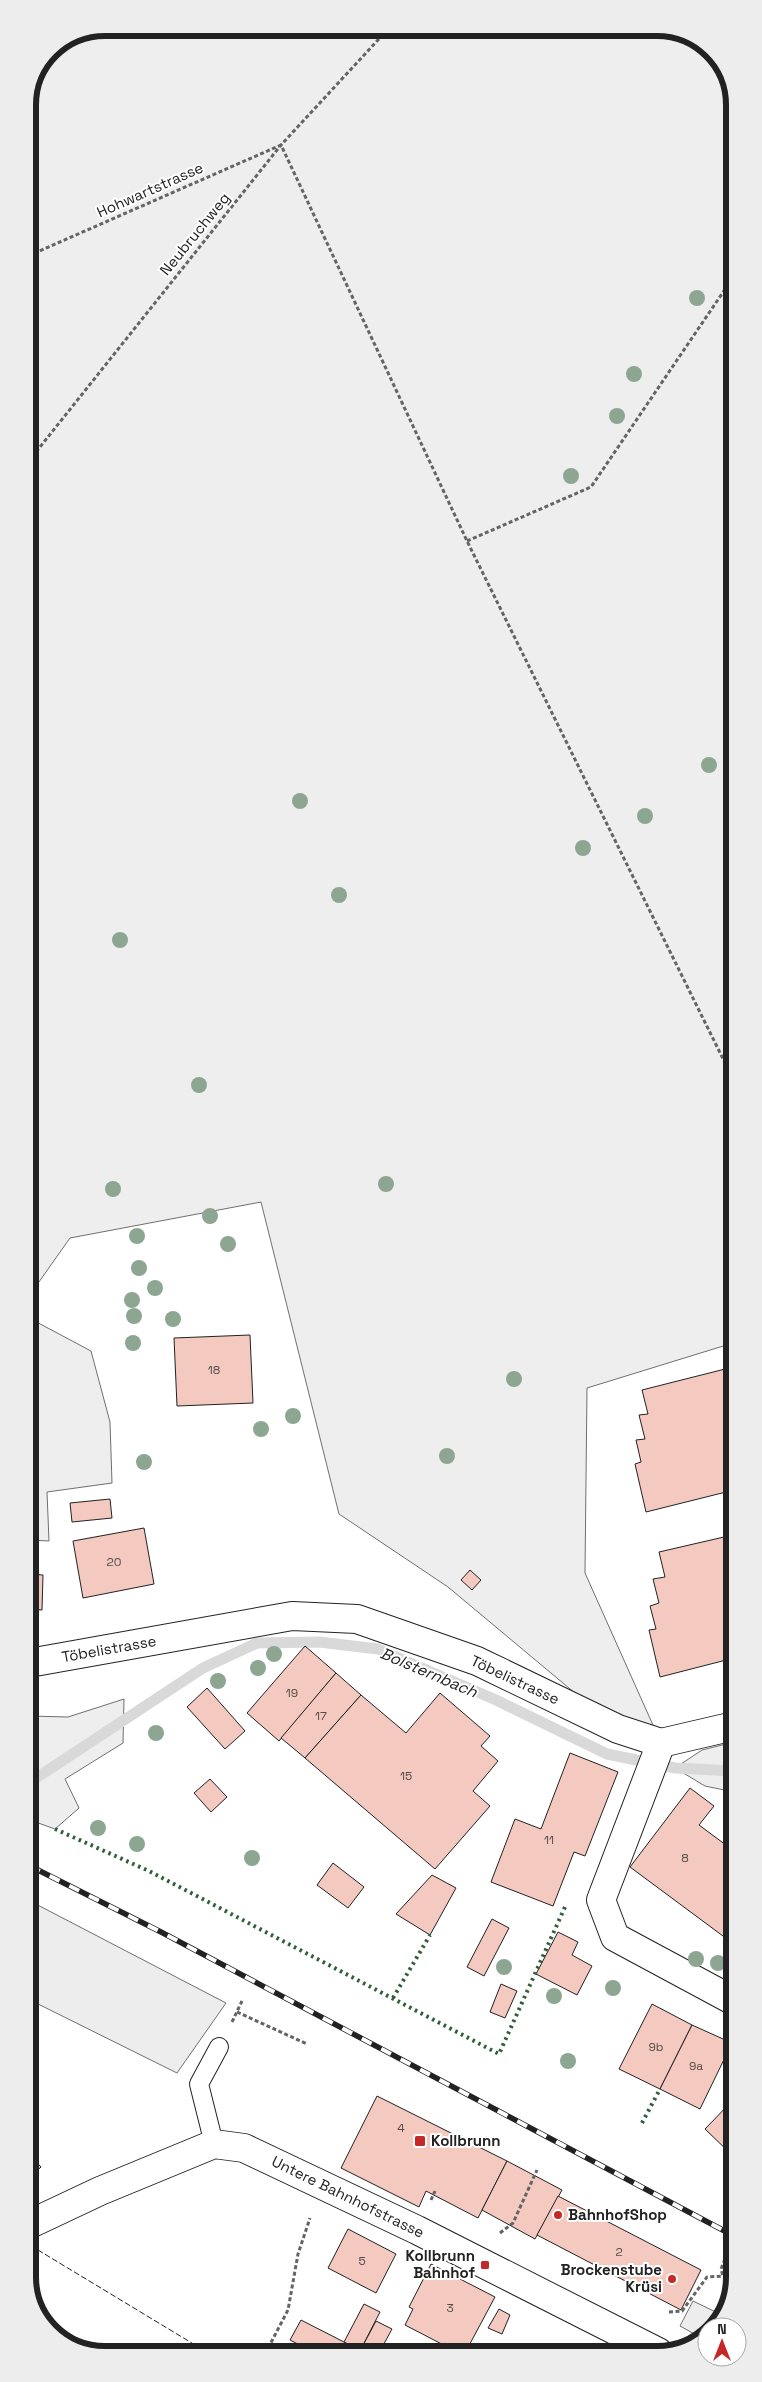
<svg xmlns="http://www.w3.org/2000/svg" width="762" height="2382" viewBox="0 0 762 2382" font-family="'Space Grotesk',sans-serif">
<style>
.green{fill:#eee;stroke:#6f6f6f}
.parking{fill:#ededed;stroke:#6f6f6f}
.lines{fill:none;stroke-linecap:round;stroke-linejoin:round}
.stream{stroke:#d9d9d9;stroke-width:11}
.building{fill:#f3c9c0;stroke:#222}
.lane-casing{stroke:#222;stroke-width:20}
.street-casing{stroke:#222;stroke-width:30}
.path{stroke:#646464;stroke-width:3;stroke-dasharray:4 2.5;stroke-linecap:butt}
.lane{stroke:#fff;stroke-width:18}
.street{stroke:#fff;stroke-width:28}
.rail-casing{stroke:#222;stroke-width:5.5}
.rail{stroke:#fff;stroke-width:4;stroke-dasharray:11;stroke-linecap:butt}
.hedge{stroke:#2f5e38;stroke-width:4;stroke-dasharray:2.5 4;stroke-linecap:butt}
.fence{stroke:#222;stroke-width:1;stroke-dasharray:6 2.5;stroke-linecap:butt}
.tree{fill:#8da692}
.poi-dot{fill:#c62828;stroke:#fff;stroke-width:2}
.labels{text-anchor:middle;stroke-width:4;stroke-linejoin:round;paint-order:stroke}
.number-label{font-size:12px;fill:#564c4a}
.street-label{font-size:15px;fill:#222;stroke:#fff}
.poi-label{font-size:15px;font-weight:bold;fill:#222;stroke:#fff;text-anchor:start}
.water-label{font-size:16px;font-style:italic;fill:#222;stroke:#fff}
.rim{fill:none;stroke:#222;stroke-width:6}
</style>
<rect width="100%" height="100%" fill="#fff"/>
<g class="green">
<polygon points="105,28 662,28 708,47 732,85 733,1343 587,1388 585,1573 661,1743 618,1729 448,1587 339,1514 261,1202 70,1238 29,1296 28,100 50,50"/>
<polygon points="29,1318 91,1351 110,1422 112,1483 47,1492 49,1541 29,1540"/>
<polygon points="124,1699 123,1743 65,1779 79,1808 55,1829 30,1820 29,1716 68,1717"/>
<polygon points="734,1742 734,1792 705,1786 675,1768 702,1750"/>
</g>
<g class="parking">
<polygon points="30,1901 226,2003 177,2073 30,2000"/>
<polygon points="693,2301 722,2315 718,2324 714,2327 707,2327 707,2332 700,2337 680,2326"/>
</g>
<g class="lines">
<polyline class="stream" points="30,1782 203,1668 257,1643 319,1642 378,1649 496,1700 607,1754 675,1768 734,1771"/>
</g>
<g class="building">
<polygon points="250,1335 253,1403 177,1406 174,1338"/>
<polygon points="733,1367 734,1490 646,1512 635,1464 641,1462 636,1440 645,1439 639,1415 648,1414 642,1390"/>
<polygon points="110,1499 112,1518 72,1522 70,1503"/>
<polygon points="144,1528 154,1584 83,1598 73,1541"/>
<polygon points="724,1537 734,1577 734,1658 660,1677 649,1630 656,1629 650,1606 659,1603 653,1579 665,1577 659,1552"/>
<polygon points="470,1570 481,1580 472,1590 461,1580"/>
<polygon points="29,1574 43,1575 42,1610 29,1609"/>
<polygon points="305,1646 336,1673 279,1741 247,1713"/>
<polygon points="336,1673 361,1695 305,1758 281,1738"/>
<polygon points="207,1688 245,1731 225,1749 187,1707"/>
<polygon points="440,1693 490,1736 481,1746 498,1761 473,1791 490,1806 435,1869 305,1758 361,1695 406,1733"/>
<polygon points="570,1753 618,1772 585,1856 574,1852 553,1906 491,1882 515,1819 541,1829"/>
<polygon points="210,1779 227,1797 211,1812 194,1793"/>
<polygon points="690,1788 714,1806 699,1825 734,1851 734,1929 727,1939 630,1867"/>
<polygon points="333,1863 364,1887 348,1908 317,1885"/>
<polygon points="432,1875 456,1888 430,1935 396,1914"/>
<polygon points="492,1919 509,1928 484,1976 467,1967"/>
<polygon points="558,1932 578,1942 572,1955 592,1966 577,1995 536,1974"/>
<polygon points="501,1984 517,1991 505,2018 490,2012"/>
<polygon points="652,2004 692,2025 660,2089 619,2069"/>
<polygon points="692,2025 732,2043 700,2109 660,2089"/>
<polygon points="377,2096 507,2161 478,2218 426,2191 419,2207 341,2168"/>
<polygon points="734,2099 734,2153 732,2155 705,2129"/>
<polygon points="30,2155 41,2167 30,2177"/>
<polygon points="507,2161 562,2190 535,2239 482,2210"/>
<polygon points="558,2196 701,2270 681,2310 537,2235"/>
<polygon points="348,2229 396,2254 376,2293 328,2268"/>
<polygon points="431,2264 495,2297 465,2353 459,2353 405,2325 413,2309 409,2307"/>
<polygon points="364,2304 380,2312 360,2351 344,2342"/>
<polygon points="499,2309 510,2315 502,2334 488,2328"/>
<polygon points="301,2320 344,2342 365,2353 315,2353 290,2340"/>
<polygon points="376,2321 392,2329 379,2353 365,2353 360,2351"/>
</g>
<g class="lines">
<g class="lane-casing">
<polyline id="lane" points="214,2144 199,2084 219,2047"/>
</g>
<g class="street-casing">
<g id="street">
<polyline points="29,1663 292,1616 357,1619 477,1661 618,1729 661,1743"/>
<polyline points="661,1743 601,1900 615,1937 734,2001"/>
<polyline points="661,1743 734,1726"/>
<polyline points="30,2224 100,2191 214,2144 244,2148 417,2230 658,2352"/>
</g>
</g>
<g class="path">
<polyline points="28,256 281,145 467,541 733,1079"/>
<polyline points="28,462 281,145 389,28"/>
<polyline points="467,541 591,487 732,279"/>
<polyline points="237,2012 307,2044"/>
<polyline points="232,2022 242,2001"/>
<polyline points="431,2200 435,2191"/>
<polyline points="500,2233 513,2223 537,2170"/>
<polyline points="725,2259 721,2269 723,2276 733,2282"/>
<polyline points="669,2312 682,2311 707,2277 723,2276"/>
<polyline points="265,2354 288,2310 298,2254 310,2218"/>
</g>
<use href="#lane" class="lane"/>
<use href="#street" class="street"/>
<g class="rail-casing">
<polyline id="rail" points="30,1866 161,1932 734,2236"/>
</g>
<use href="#rail" class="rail"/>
<g class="hedge">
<polyline points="55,1829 149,1871 499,2054 565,1907"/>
<polyline points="393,1998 430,1935"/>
<polyline points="642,2123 660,2089"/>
</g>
<polyline class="fence" points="30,2254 38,2250 210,2354"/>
</g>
<g class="tree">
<circle cx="697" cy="298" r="8"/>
<circle cx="634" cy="374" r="8"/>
<circle cx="617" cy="416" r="8"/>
<circle cx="571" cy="476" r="8"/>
<circle cx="709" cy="765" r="8"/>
<circle cx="300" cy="801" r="8"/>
<circle cx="645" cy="816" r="8"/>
<circle cx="583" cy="848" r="8"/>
<circle cx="339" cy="895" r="8"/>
<circle cx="120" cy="940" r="8"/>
<circle cx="199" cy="1085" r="8"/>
<circle cx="386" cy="1184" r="8"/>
<circle cx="113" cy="1189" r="8"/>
<circle cx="210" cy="1216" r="8"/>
<circle cx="137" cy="1236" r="8"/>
<circle cx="228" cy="1244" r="8"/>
<circle cx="139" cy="1268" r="8"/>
<circle cx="155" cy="1288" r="8"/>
<circle cx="132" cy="1300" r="8"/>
<circle cx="134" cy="1316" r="8"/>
<circle cx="173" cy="1319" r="8"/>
<circle cx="133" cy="1343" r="8"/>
<circle cx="514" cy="1379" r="8"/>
<circle cx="293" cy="1416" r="8"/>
<circle cx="261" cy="1429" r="8"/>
<circle cx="447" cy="1456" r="8"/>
<circle cx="144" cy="1462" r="8"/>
<circle cx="274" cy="1654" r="8"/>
<circle cx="258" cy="1668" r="8"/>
<circle cx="218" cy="1681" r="8"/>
<circle cx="156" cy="1733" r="8"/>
<circle cx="98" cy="1828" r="8"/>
<circle cx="137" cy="1844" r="8"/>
<circle cx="252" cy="1858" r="8"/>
<circle cx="696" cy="1959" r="8"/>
<circle cx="718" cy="1963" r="8"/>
<circle cx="504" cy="1967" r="8"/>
<circle cx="613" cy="1988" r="8"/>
<circle cx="554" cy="1996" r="8"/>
<circle cx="568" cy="2061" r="8"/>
</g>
<g class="poi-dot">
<rect x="414" y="2135" width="12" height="12" rx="2.5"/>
<circle cx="558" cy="2215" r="5"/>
<rect x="480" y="2260" width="10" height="10" rx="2.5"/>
<circle cx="672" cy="2279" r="5"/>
</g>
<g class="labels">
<g class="number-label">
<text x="214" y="1374">18</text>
<text x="114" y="1566">20</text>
<text x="292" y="1697">19</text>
<text x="321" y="1720">17</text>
<text x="406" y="1780">15</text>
<text x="549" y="1844">11</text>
<text x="685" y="1862">8</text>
<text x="656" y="2051">9b</text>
<text x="696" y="2070">9a</text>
<text x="401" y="2132">4</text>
<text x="619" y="2256">2</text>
<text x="362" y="2265">5</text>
<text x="450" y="2312">3</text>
</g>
<g class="street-label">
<text transform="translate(150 190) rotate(-24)" y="5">Hohwartstrasse</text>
<text transform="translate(195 234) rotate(-51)" y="5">Neubruchweg</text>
<text transform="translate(109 1649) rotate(-10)" y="5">Töbelistrasse</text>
<text transform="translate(515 1680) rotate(25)" y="5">Töbelistrasse</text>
<text transform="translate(348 2197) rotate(26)" y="5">Untere Bahnhofstrasse</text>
</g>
<g class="poi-label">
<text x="431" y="2146">Kollbrunn</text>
<text x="568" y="2220">BahnhofShop</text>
<text x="475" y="2261" text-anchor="end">Kollbrunn<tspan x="475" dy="17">Bahnhof</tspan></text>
<text x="662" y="2275" text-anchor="end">Brockenstube<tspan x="662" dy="17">Krüsi</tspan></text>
</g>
<g class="water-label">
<text transform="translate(429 1672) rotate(23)" y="6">Bolsternbach</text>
</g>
</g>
<path d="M0 0H762V2382H0ZM105 36H657A69 69 0 0 1 726 105V2277A69 69 0 0 1 657 2346H105A69 69 0 0 1 36 2277V105A69 69 0 0 1 105 36Z" fill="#ededed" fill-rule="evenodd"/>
<path class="rim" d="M105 36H657A69 69 0 0 1 726 105V2277A69 69 0 0 1 657 2346H105A69 69 0 0 1 36 2277V105A69 69 0 0 1 105 36Z"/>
<g transform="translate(722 2342)"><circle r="24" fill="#ffffff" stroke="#a7a7a7"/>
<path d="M0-4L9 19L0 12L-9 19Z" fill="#c62828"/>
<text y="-8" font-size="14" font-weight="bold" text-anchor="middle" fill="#222222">N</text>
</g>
</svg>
